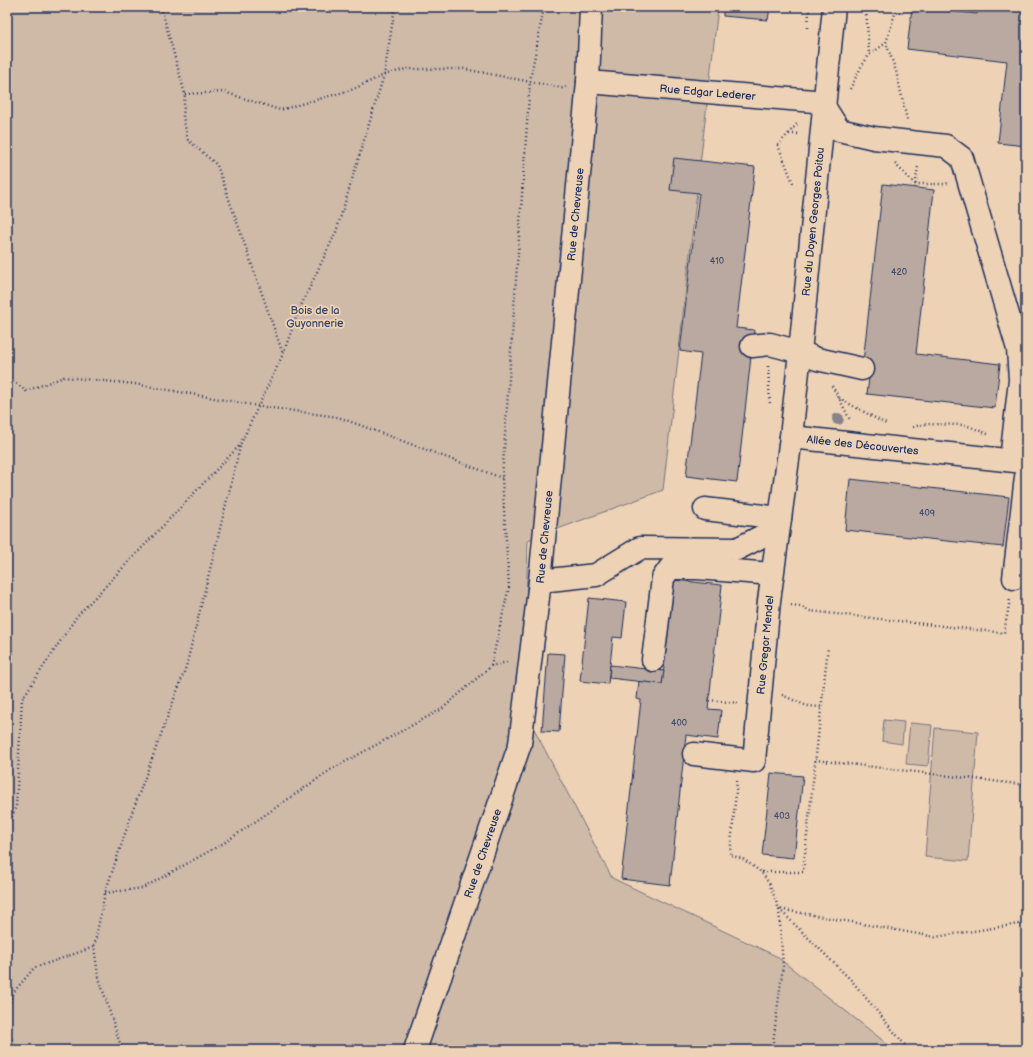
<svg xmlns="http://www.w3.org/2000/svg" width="1033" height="1057" viewBox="0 0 1033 1057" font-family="'Balsamiq Sans',sans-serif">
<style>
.green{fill:#cfbaa8;stroke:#757483}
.building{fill:#baa9a0;stroke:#1b2f5e}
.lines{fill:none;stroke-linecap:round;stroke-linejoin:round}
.minor-casing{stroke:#1b2f5e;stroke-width:25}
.path{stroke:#1b2f5e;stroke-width:2.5;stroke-dasharray:1 3;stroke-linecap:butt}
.minor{stroke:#eed2b5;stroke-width:22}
.tree{fill:#89848b}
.labels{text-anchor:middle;stroke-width:3.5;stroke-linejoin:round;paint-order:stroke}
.number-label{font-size:9px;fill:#434e6e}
.street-label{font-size:11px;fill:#1b2f5e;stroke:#eed2b5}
.park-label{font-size:11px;fill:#364469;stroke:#eed2b5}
</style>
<rect width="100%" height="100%" fill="#eed2b5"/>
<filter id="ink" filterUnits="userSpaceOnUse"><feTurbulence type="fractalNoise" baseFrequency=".025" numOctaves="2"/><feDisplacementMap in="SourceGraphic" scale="8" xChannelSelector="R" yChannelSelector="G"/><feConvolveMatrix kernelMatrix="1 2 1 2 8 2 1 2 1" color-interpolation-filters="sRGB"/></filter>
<g filter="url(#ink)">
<g class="green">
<polygon points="7,7 718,7 663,490 528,540 523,708 612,878 776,956 895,1050 7,1050"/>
<polygon points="884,720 904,722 902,744 882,741"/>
<polygon points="910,723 932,725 928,766 906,764"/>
<polygon points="935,728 978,732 968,861 925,857"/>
</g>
<g class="building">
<polygon points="723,7 770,7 768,20 723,16"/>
<polygon points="912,7 977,14 978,7 1026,7 1026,146 998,143 1007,61 907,49"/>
<polygon points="674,158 755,167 736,328 754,330 737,482 686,476 701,354 680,351 699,193 670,190"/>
<polygon points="883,184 934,190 916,354 1000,364 995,408 867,394 871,363 863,362"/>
<polygon points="850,479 1009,497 1003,547 845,530"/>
<polygon points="674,580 722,585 708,709 721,710 718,739 686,735 670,885 621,879 641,700 637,699 639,681 662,684"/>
<polygon points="589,598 626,602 622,638 613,637 608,684 580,681"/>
<polygon points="548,653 565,654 559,732 542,731"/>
<polygon points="610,665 664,671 662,684 609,678"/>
<polygon points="771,773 803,776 794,858 762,855"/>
</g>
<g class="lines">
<g class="minor-casing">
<g id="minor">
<path id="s1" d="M 588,82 L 814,101 L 825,108 L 839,130 L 874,138 L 946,146 L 962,158 L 1018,349 L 1020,380 L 1011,460"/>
<polyline points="752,346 770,344 800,352 817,359 862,369"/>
<path id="s2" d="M 791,437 L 1024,462"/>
<polyline points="705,509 780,518"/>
<polyline points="1014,578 1026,477"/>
<polyline points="540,581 596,575 640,548 737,549 778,528"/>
<polyline points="653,660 663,578 670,568 697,568 772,574"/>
<path id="s3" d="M 694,754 L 754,761 L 769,601 L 791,437 L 800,352 L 834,7"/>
<path id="s4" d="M 415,1050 L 520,744 L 540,581 L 588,82 L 591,7"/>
</g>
</g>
<g class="path">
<polyline points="161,7 185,94 183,117 188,140 217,165 283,354"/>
<polyline points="866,7 869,54"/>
<polyline points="897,7 886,43 896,71 907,120"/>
<polyline points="808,28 809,11"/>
<polyline points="850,89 861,67 869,55 886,43"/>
<polyline points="185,94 224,92 280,110 351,90 384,75 406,69 464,69 562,88 566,87"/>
<polyline points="789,134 800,134"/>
<polyline points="895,164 915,184 944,184 948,183"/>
<polyline points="793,183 778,145 798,123"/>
<polyline points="915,188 918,166"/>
<polyline points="768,366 770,405"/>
<polyline points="7,376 26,391 64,377 135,384 258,406 338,417 502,478"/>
<polyline points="832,386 839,398 850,420"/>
<polyline points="839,398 886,424"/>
<polyline points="913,427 924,424 966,425 990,435"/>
<polyline points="791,605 800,606 810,611 1004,633 1010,599"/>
<polyline points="491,666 509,587 502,478 530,81 544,7"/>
<polyline points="782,695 807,706 821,707"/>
<polyline points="709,700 738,703"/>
<polyline points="815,760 1026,785"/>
<polyline points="737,781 730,855 743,859 761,872 769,883 779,909 852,981 909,1050"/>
<polyline points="1026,812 1026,825"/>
<polyline points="7,828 16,807 22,699 77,616 240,445"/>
<polyline points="762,872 803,872 828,647"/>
<polyline points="105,893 143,888 224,843 332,769 442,709 491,666 507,662"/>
<polyline points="1026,905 1025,954 1026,963"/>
<polyline points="7,1022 12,994 34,968 94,947"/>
<polyline points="7,1028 14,1045 14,1050"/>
<polyline points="122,1050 98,975 94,947 105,893 133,810 186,667 241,443 283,354 298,312 336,232 384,75 395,7"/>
<polyline points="772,1050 783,966 779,909 935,937 1025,923"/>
</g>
<use href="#minor" class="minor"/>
</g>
<circle class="tree" cx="838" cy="419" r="6"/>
</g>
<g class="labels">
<g class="number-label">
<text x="717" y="264">410</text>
<text x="899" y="275">420</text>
<text x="927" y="516">409</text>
<text x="679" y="726">400</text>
<text x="782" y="819">403</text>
</g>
<g class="street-label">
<text dy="4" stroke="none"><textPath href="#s1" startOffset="120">Rue Edgar Lederer</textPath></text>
<text dy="4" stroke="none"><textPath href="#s4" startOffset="856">Rue de Chevreuse</textPath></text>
<text dy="4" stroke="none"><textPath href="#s3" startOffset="603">Rue du Doyen Georges Poitou</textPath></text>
<text dy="4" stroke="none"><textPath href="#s2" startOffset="72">Allée des Découvertes</textPath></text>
<text dy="4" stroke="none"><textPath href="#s4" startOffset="532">Rue de Chevreuse</textPath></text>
<text dy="4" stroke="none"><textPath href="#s3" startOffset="177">Rue Gregor Mendel</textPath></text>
<text dy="4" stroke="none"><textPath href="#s4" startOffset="208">Rue de Chevreuse</textPath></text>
</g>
<g class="park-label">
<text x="315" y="314">Bois de la<tspan x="315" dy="13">Guyonnerie</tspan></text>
</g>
</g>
<rect width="1033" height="1057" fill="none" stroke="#eed2b5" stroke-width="24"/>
<rect x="12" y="12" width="1009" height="1033" fill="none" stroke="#1b2f5e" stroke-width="1.5" filter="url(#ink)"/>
</svg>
